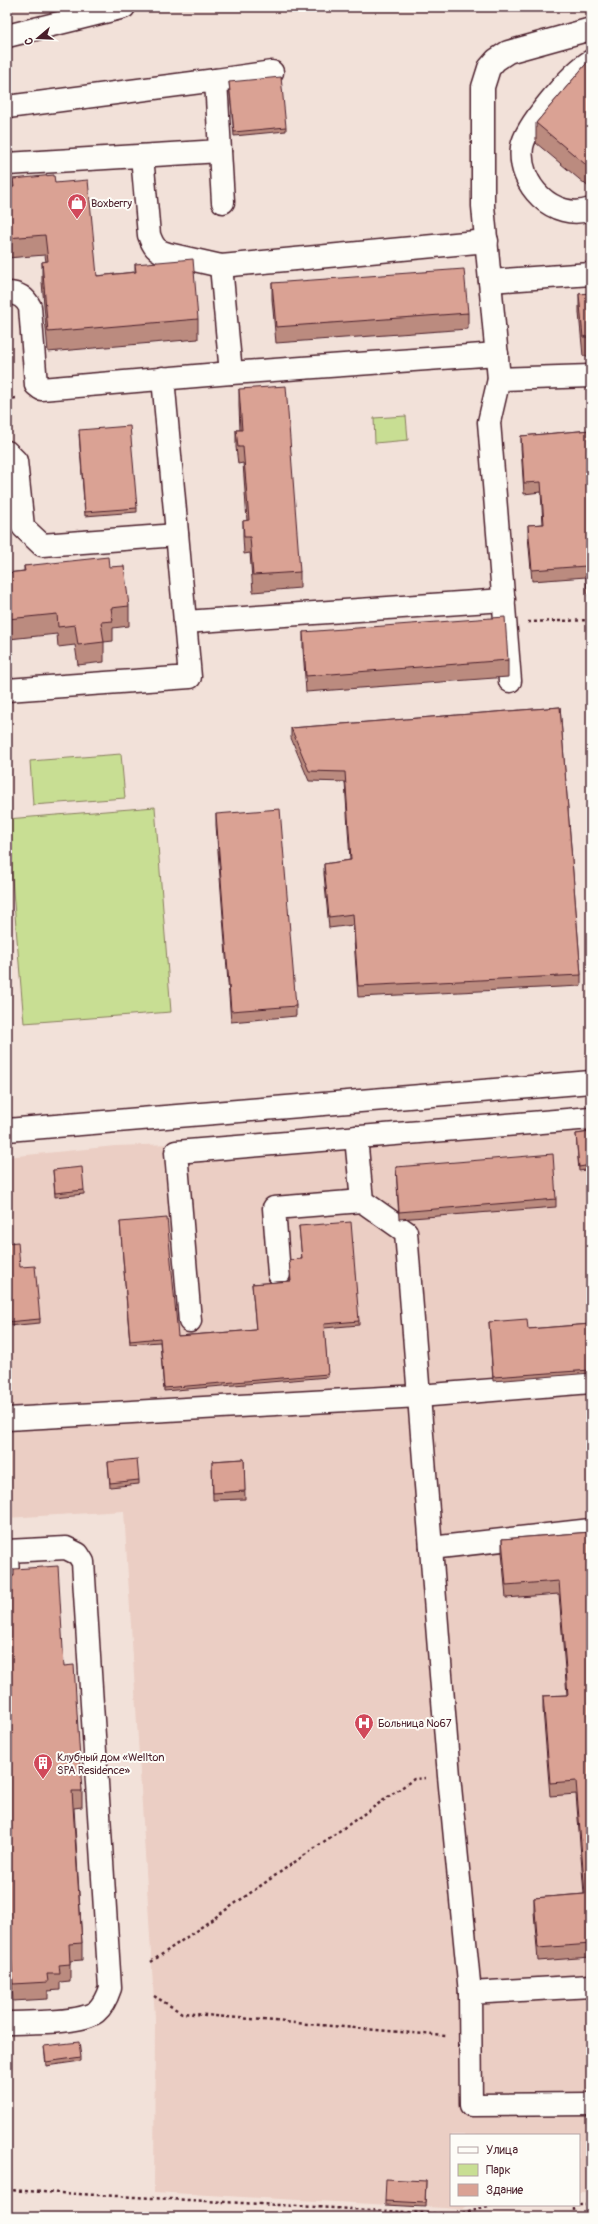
<svg xmlns="http://www.w3.org/2000/svg" width="598" height="2224" viewBox="0 0 598 2224" font-family="Pangolin,sans-serif">
<style>
.built{fill:#ebcec4}
.green{fill:#c8de93;stroke:#897e5f}
.lines{fill:none;stroke-linecap:round;stroke-linejoin:round}
.minor-casing{stroke:#4a1f2b;stroke-width:25}
.major-casing{stroke:#4a1f2b;stroke-width:25}
.path{stroke:#4a1f2b;stroke-width:2.5;stroke-dasharray:3 3;stroke-linecap:butt}
.minor{stroke:#fdfcf7;stroke-width:22}
.major{stroke:#fdfcf7;stroke-width:22}
.wall{fill:#bb8b7f;stroke:#4a1f2b}
.building{fill:#daa294;stroke:#4a1f2b}
.labels{text-anchor:middle;stroke-width:4;stroke-linejoin:round;paint-order:stroke}
.poi-label{font-size:11px;fill:#4a1f2b;stroke:#fdfcf7;text-anchor:start}
</style>
<rect width="100%" height="100%" fill="#f2e1d9"/>
<filter id="ink" filterUnits="userSpaceOnUse"><feTurbulence type="fractalNoise" baseFrequency=".025" numOctaves="2"/><feDisplacementMap in="SourceGraphic" scale="8" xChannelSelector="R" yChannelSelector="G"/><feConvolveMatrix kernelMatrix="1 2 1 2 8 2 1 2 1" color-interpolation-filters="sRGB"/></filter>
<g filter="url(#ink)">
<polygon class="built" points="591,1108 591,2192 579,2192 579,2135 451,2135 451,2205 468,2205 463,2209 154,2192 155,2018 124,1511 7,1518 7,1157 115,1146 171,1144"/>
<g class="green">
<polygon points="406,416 408,440 375,443 374,418"/>
<polygon points="121,754 125,798 33,805 30,761"/>
<polygon points="155,807 171,1012 24,1023 7,819"/>
</g>
<g class="lines">
<g class="minor-casing">
<g id="minor">
<path d="M 591,61 C 572,72 525,126 522,147 C 517,185 554,222 591,209"/>
<polyline points="216,80 272,72"/>
<polyline points="7,107 216,80 220,151 7,164"/>
<polyline points="220,151 223,202"/>
<path d="M 142,156 L 149,235 C 153,246 156,251 168,254 L 221,266 L 487,241"/>
<polyline points="221,266 231,373"/>
<polyline points="490,281 591,274"/>
<path d="M 7,293 C 18,293 25,297 30,307 L 36,385 L 41,389 L 231,373 L 497,354"/>
<polyline points="499,379 483,206 483,87 489,68 496,60 508,52 591,29"/>
<polyline points="7,452 16,461 23,527 42,545 177,535"/>
<polyline points="185,622 504,600"/>
<polyline points="510,681 489,422 499,379 591,376"/>
<polyline points="7,690 190,677 163,378"/>
<polyline points="7,1130 591,1082"/>
<polyline points="356,1137 362,1201 406,1232 449,1776 470,1993 471,2105 591,2104"/>
<polyline points="279,1274 274,1208 362,1201"/>
<polyline points="190,1321 176,1152 591,1118"/>
<polyline points="7,1419 419,1396 591,1382"/>
<polyline points="431,1548 591,1530"/>
<path d="M 7,1551 L 66,1548 L 78,1554 L 83,1562 L 110,1988 C 107,1997 103,2006 96,2012 C 79,2024 29,2022 7,2023"/>
<polyline points="7,1558 9,1593"/>
<polyline points="470,1993 591,1986"/>
</g>
</g>
<g class="major-casing">
<polyline id="major" points="7,36 124,7"/>
</g>
<g class="path">
<polyline points="7,399 17,398"/>
<polyline points="528,622 591,620"/>
<polyline points="151,1962 414,1779 425,1778"/>
<polyline points="154,1996 182,2013 446,2036"/>
<polyline points="7,2190 460,2215 491,2205"/>
<polyline points="579,2205 591,2205"/>
<polyline points="574,2217 574,2205"/>
</g>
<use href="#minor" class="minor"/>
<use href="#major" class="major"/>
</g>
<g class="wall">
<polygon points="591,58 591,189 536,143 536,123"/>
<polygon points="229,82 286,127 286,131 234,136"/>
<polygon points="13,179 55,183 97,276 135,272 135,264 198,319 198,339 48,352 42,282 42,262 46,262 45,255 7,258 7,188 13,187"/>
<polygon points="272,283 468,313 468,329 276,343 272,299"/>
<polygon points="591,293 591,356 583,356 579,313 579,294"/>
<polygon points="239,389 300,572 300,588 253,592 250,553 244,554 243,537 243,521 247,521 243,463 238,464 236,447 236,430 240,430 239,406"/>
<polygon points="591,430 591,594 587,594 586,577 532,581 528,536 528,525 543,524 541,492 524,494 521,447 521,436"/>
<polygon points="79,434 137,508 137,512 85,516"/>
<polygon points="24,566 109,567 129,606 129,626 113,628 113,641 104,642 104,662 78,665 75,645 58,647 57,634 9,639 9,650 7,650 7,573 24,571"/>
<polygon points="303,632 508,660 508,677 306,692 303,649"/>
<polygon points="560,707 581,975 581,986 358,997 353,925 329,928 324,874 324,864 350,860 345,782 309,781 291,738 291,728"/>
<polygon points="216,814 296,1006 296,1016 231,1022 216,825"/>
<polygon points="591,1132 591,1169 579,1171 576,1134"/>
<polygon points="396,1167 556,1199 556,1207 399,1219"/>
<polygon points="53,1170 84,1190 84,1194 55,1197"/>
<polygon points="120,1222 178,1336 256,1330 252,1284 291,1281 289,1260 302,1259 299,1226 359,1321 359,1325 324,1328 328,1377 164,1391 160,1342 130,1344"/>
<polygon points="7,1243 20,1267 40,1319 40,1323 7,1326"/>
<polygon points="489,1322 528,1329 591,1324 591,1373 493,1381"/>
<polygon points="244,1459 245,1499 213,1500 212,1461"/>
<polygon points="108,1462 139,1480 139,1484 110,1487"/>
<polygon points="591,1532 591,1957 538,1961 534,1912 534,1898 584,1894 576,1794 550,1796 543,1709 543,1696 567,1695 559,1594 506,1598 502,1552 502,1539"/>
<polygon points="14,1569 64,1666 82,1791 82,1807 74,1808 82,1943 82,1960 70,1961 70,1981 60,1982 60,1990 48,1991 48,1999 13,2001 7,1902 7,1577 14,1576"/>
<polygon points="44,2046 81,2057 81,2061 46,2066"/>
<polygon points="426,2181 425,2207 385,2205 385,2201"/>
</g>
<g class="building">
<polygon points="591,58 591,169 536,123"/>
<polygon points="281,77 286,127 234,132 229,82"/>
<polygon points="54,175 55,183 88,180 97,276 136,272 135,264 193,259 198,319 48,332 42,262 48,261 45,235 7,238 7,188 14,187 13,179"/>
<polygon points="464,269 468,313 276,327 272,283"/>
<polygon points="591,293 591,337 583,337 579,294"/>
<polygon points="286,386 300,572 253,575 250,537 244,537 243,521 249,520 243,447 238,447 236,430 242,430 239,389"/>
<polygon points="130,426 137,508 85,512 79,430"/>
<polygon points="591,430 591,583 587,584 586,566 532,570 528,525 544,524 541,482 524,483 521,436"/>
<polygon points="108,557 109,567 124,566 129,606 111,608 113,621 101,622 104,642 78,645 75,625 58,627 57,614 8,619 9,630 7,630 7,573 25,571 24,566"/>
<polygon points="505,617 508,660 306,676 303,632"/>
<polygon points="560,707 581,975 358,986 353,914 329,917 324,864 351,860 345,772 309,771 291,728"/>
<polygon points="280,809 296,1006 231,1011 216,814"/>
<polygon points="591,1132 591,1165 579,1167 576,1134"/>
<polygon points="553,1154 556,1199 399,1212 396,1167"/>
<polygon points="82,1167 84,1190 55,1193 53,1170"/>
<polygon points="167,1218 178,1336 256,1330 252,1284 291,1281 289,1260 302,1259 299,1226 351,1222 359,1321 324,1324 328,1374 164,1388 160,1338 130,1341 120,1222"/>
<polygon points="18,1242 20,1267 35,1266 40,1319 7,1322 7,1243"/>
<polygon points="527,1319 528,1329 591,1324 591,1370 493,1377 489,1322"/>
<polygon points="137,1459 139,1480 110,1483 108,1462"/>
<polygon points="244,1459 245,1491 213,1493 212,1461"/>
<polygon points="591,1532 591,1944 538,1948 534,1898 585,1894 576,1781 550,1783 543,1696 568,1695 559,1581 506,1585 502,1539"/>
<polygon points="58,1566 64,1666 74,1665 82,1791 72,1791 82,1943 69,1944 70,1964 59,1965 60,1974 47,1974 48,1982 13,1984 7,1886 7,1577 14,1576 14,1569"/>
<polygon points="79,2042 81,2057 46,2062 44,2046"/>
<polygon points="386,2179 426,2181 425,2203 385,2201"/>
</g>
</g>
<defs>
<g id="shop-pin" transform="scale(1)"><path d="M0 17L-7.5 6A9.5 9.5 0 1 1 7.5 6Z" fill="#d1495b" stroke="#fdfcf7"/><path d="M-5-2.5h2.3a2.7 3.5 0 0 1 5.4 0H5L5.5 6h-11ZM-1.5-2.5h3a1.5 2.3 0 0 0-3 0Z" fill="#fff"/></g>
<g id="hospital-pin" transform="scale(1)"><path d="M0 17L-7.5 6A9.5 9.5 0 1 1 7.5 6Z" fill="#d1495b" stroke="#fdfcf7"/><path d="M-5-5h3v3.5h4V-5h3V5h-3V1.5h-4V5h-3Z" fill="#fff"/></g>
<g id="building-pin" transform="scale(1)"><path d="M0 17L-7.5 6A9.5 9.5 0 1 1 7.5 6Z" fill="#d1495b" stroke="#fdfcf7"/><path d="M-4-6H4V6H1V3H-1V6H-4ZM-2.5-4.3h1.7v1.8h-1.7ZM.8-4.3h1.7v1.8H.8ZM-2.5-1h1.7V.8h-1.7ZM.8-1h1.7V.8H.8Z" fill="#fff"/></g>
</defs>
<g fill-rule="evenodd">
<use href="#shop-pin" x="77" y="203"/>
<use href="#hospital-pin" x="364" y="1723"/>
<use href="#building-pin" x="43" y="1763"/>
</g>
<g class="labels">
<g class="poi-label">
<text x="91" y="207">Boxberry</text>
<text x="378" y="1727">Больница №67</text>
<text x="57" y="1761">Клубный дом «Wellton<tspan x="57" dy="13">SPA Residence»</tspan></text>
</g>
</g>
<rect width="598" height="2224" fill="none" stroke="#fdfcf7" stroke-width="24"/>
<rect x="12" y="12" width="574" height="2200" fill="none" stroke="#4a1f2b" stroke-width="1.5" filter="url(#ink)"/>
<rect x="450" y="2134" width="130" height="72" fill="#fdfcf7" stroke="#b5a4a5"/>
<rect x="458" y="2147" width="20" height="6" fill="#fdfcf7" stroke="#b5a4a5"/>
<text x="486" y="2154" font-size="12" fill="#4a1f2b">Улица</text>
<rect x="458" y="2164" width="20" height="12" fill="#c8de93" stroke="#b5a4a5"/>
<text x="486" y="2174" font-size="12" fill="#4a1f2b">Парк</text>
<rect x="458" y="2184" width="20" height="12" fill="#daa294" stroke="#b5a4a5"/>
<text x="486" y="2194" font-size="12" fill="#4a1f2b">Здание</text>
<g transform="translate(38 38) rotate(251)" stroke="#fdfcf7" stroke-width="3" paint-order="stroke">
<path d="M0-3L7 15L0 10L-7 15Z" fill="#4a1f2b"/>
<text y="-6" font-size="11" font-weight="bold" text-anchor="middle" fill="#4a1f2b">С</text>
</g>
</svg>
